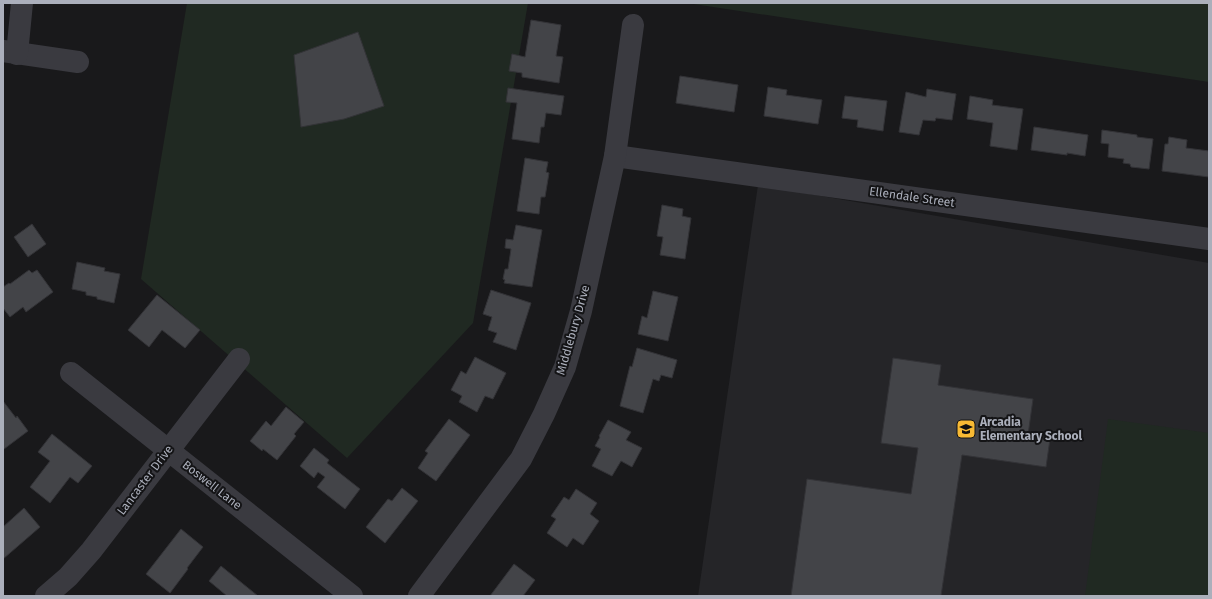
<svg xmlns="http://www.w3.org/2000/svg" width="1212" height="599" font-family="'Fira Sans',sans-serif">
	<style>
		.built { fill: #252528 }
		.green { fill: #202922 }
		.building { fill: #434448; stroke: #333337 }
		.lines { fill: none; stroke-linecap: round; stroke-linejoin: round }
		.minor { stroke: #3a3a40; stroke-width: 22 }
		.labels { text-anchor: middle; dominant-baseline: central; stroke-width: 4; stroke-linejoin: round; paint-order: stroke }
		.street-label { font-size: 12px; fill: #abafbb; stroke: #141416 }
		.poi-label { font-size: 12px; font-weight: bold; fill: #abafbb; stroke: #141416; text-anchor: start }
	</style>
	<rect width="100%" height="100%" fill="#19191b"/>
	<!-- built -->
	<path class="built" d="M758 185 1209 263V596H698Z"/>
	<!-- green -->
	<g class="green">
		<path d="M187 3H528L473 323 347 458 141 279Z"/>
		<path d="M687 3H1209V82Z"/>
		<path d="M1108 419 1209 433V596H1085Z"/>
	</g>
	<!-- building -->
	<g class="building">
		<path d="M531 20 561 25 556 56 563 57 559 83 522 77V73L509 71 512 54 525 57Z"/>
		<path d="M358 32 384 106 344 119 301 127 294 55Z"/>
		<path d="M680 76 738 85 734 112 676 103Z"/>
		<path d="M768 87 787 90 786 95 822 100 818 124 764 116Z"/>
		<path d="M508 88 564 96 561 115 546 113 544 127H541L539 143 512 139 517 103 506 102Z"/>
		<path d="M927 89 956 94 952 120 936 118 935 121 923 120 919 135 899 132 906 92 926 97Z"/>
		<path d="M845 96 887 101 883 131 857 127 858 120 842 118Z"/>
		<path d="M970 96 993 100 992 105 1023 109 1017 150 990 146 993 123 967 119Z"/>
		<path d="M1034 127 1088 135 1085 156 1067 153V155L1031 150Z"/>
		<path d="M1102 130 1137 135V137L1153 139 1149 169 1131 167 1130 164 1123 163 1124 159 1108 157 1109 144 1101 143Z"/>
		<path d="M1169 137 1187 140 1186 148 1209 151V177L1162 171 1165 144H1168Z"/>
		<path d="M525 158 548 162 546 172 549 173 545 197H541L539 214 517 211Z"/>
		<path d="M662 205 683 209 682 216 691 218 685 259 660 255 663 237 657 236Z"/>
		<path d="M32 224 46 244 28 257 14 237Z"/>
		<path d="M516 225 542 230 532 287 504 283 505 280 503 279 505 269H508L511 249 505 248 506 239 513 240Z"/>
		<path d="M77 262 105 268 104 271 120 274 114 303 97 299V297L86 295V292L72 289Z"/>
		<path d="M29 270 32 273 37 270 53 292 26 312 23 307 10 317 3 308V287L9 283 10 284Z"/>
		<path d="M491 290 531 303 516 350 493 342 497 333 488 330 492 317 483 314Z"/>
		<path d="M653 291 678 297 668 341 638 334 642 316 647 318Z"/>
		<path d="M157 295 200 330 185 348 162 330 149 347 128 330Z"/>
		<path d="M637 348 677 360 672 378 661 375 659 381 653 379 643 413 620 406 630 366 632 367Z"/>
		<path d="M475 357 506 373 493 399 485 396 477 412 459 402 462 396 451 390 461 371 466 374Z"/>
		<path d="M893 358 941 365 938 385 1033 399 1028 435 1050 439 1046 467 962 455 941 596H791L807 479 911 494 918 448 881 443Z"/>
		<path d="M3 401 16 418 17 416 28 431 4 449 3 448Z"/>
		<path d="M286 407 304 422 294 434 296 436 277 460 263 449 262 451 250 441 266 421 271 426Z"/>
		<path d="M449 419 470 435 436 481 418 468 428 453 425 451Z"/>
		<path d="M608 420 631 432 626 440 642 448 632 467 621 461 612 476 592 466 601 449 595 446 600 437 599 436Z"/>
		<path d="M52 434 92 466 78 483 70 477 50 503 30 487 50 461 38 452Z"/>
		<path d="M314 448 329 460 327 463 360 489 345 509 317 487 325 477 318 472 314 478 300 466Z"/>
		<path d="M402 488 418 501 385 543 366 527 388 499 392 501Z"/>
		<path d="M576 489 597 503 590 514 599 521 583 545 573 538 567 547 547 533 556 519 551 516 564 497 569 500Z"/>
		<path d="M24 508 40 527 3 559V527Z"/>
		<path d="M181 529 203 547 187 568 188 569 170 593 146 574Z"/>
		<path d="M514 564 535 580 523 596H490Z"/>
		<path d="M221 566 258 596H227L209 581Z"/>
	</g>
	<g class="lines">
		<!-- minor -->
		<g class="minor">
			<path d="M3 51 78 62"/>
			<path d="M17 54 22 3"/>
			<path d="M615 156 1209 239"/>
			<path d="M71 373 352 596"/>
			<path d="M46 596 68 577 91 551 239 359"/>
			<path d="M419 596 521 459 544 414 565 367 581 311 615 156 633 25"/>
		</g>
	</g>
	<!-- icons -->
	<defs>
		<g id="school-square" transform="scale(1)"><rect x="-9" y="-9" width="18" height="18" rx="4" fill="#f8ba34" stroke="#141416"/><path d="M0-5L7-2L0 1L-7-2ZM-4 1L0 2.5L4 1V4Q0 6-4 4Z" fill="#111"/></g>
	</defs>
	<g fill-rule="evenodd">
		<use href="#school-square" x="966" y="429"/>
	</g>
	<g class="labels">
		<!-- street labels -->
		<g class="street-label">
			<text transform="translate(912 197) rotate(8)">Ellendale Street</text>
			<text transform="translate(573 330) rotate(-74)">Middlebury Drive</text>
			<text transform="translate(145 480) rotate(-53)">Lancaster Drive</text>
			<text transform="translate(212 485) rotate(38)">Boswell Lane</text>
		</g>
		<!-- poi labels -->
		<g class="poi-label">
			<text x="980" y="422">Arcadia<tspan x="980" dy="14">Elementary School</tspan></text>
		</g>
	</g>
	<!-- border -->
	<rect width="1212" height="599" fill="none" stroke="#abafbb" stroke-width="8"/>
</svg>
